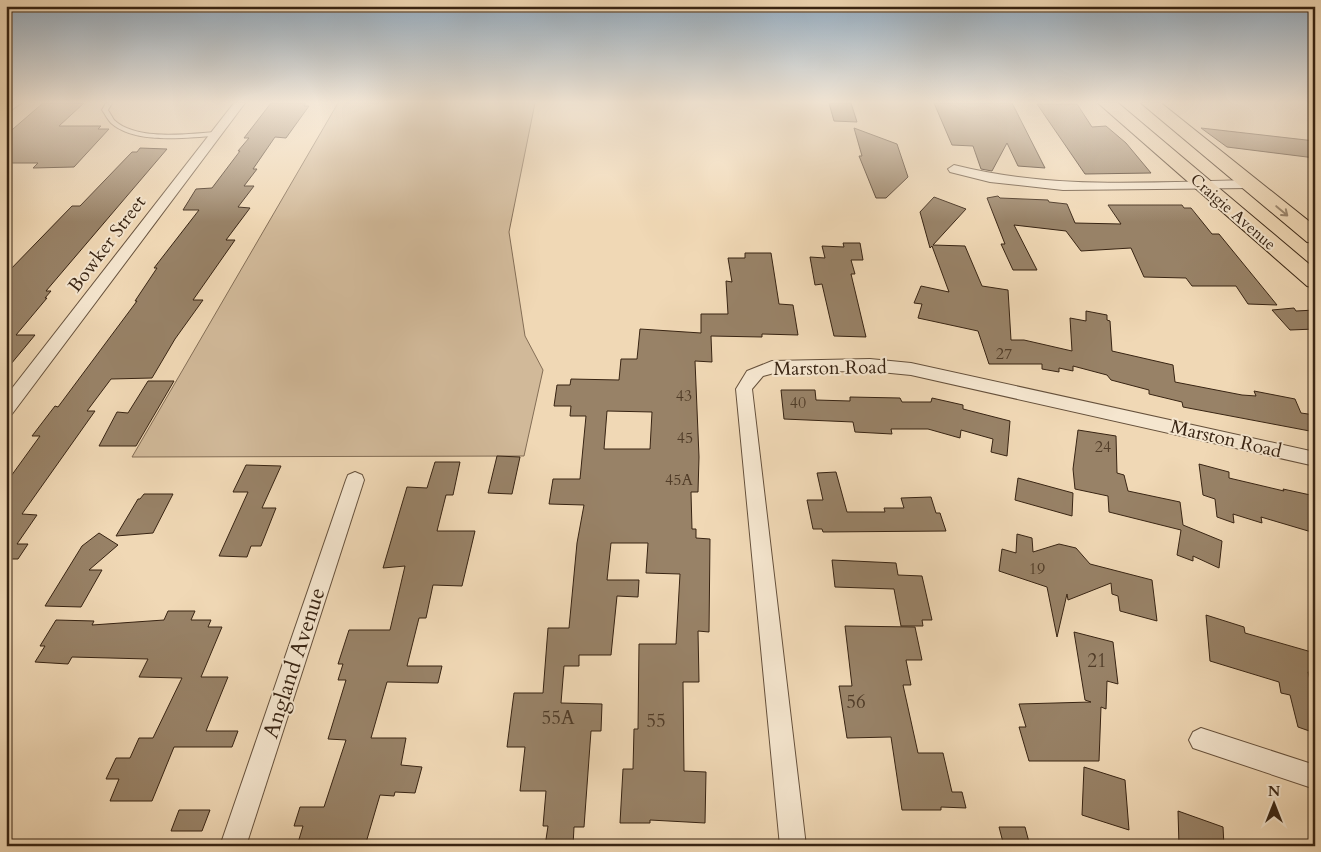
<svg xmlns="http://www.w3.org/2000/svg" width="1321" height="852" font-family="Cardo,serif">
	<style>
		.green { fill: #d1b999; stroke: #846e56 }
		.building { fill: #988267; stroke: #382413; fill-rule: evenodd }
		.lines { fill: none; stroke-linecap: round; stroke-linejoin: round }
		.lane-casing { stroke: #66513c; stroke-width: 2 }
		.street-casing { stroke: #66513c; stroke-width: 2 }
		.highway-casing { stroke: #382413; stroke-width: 2 }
		.lane { fill: #f5e6cf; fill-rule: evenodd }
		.street { fill: #f5e6cf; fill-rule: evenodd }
		.highway { fill: #f0d8b5; fill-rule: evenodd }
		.oneway { stroke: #947e64 }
		.labels { text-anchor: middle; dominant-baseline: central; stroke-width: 4; stroke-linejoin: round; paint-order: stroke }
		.far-street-label { font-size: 16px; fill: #382413; stroke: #f5e6cf }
		.number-label { font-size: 16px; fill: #503c28 }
		.street-label { font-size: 19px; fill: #382413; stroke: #f5e6cf }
		.near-number-label { font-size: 19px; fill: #503c28 }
		.near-street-label { font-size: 22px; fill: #382413; stroke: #f5e6cf }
	</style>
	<rect width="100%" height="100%" fill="#f0d8b5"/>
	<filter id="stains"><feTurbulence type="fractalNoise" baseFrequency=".004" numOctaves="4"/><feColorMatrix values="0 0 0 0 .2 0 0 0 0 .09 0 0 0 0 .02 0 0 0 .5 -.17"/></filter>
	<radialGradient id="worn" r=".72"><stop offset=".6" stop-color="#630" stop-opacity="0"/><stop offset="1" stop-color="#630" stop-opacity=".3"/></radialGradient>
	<!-- green -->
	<path class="green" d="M338 103H535L509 232 525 336 543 370 524 456 132 457Z"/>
	<!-- building -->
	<g class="building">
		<path d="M43 103H84L59 126H101L98 129H109L74 167 33 168 38 163H6V135Z"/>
		<path d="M271 103H306L304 106H309L286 138 275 137 253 169H257L244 186H254L238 207 250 208 226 240H235L193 300H203L175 339 152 378 111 379 87 411H95L22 514 37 515 17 544H28L18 559H6V483L40 436H32L55 406 58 407 137 301H135L157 268H154L199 210H183L196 189 212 188 240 151H238L249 138H244Z"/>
		<path d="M829 103H851L857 122 834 121Z"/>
		<path d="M934 103H1012L1045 168 1018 166 1007 143 992 171 981 169 973 146 952 145Z"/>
		<path d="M1037 104H1077L1092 127 1106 126 1126 143 1151 173 1085 174Z"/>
		<path d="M854 128 897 144 908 177 886 198H876L859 156H862Z"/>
		<path d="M1201 128 1315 141V158L1227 147Z"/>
		<path d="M140 148 167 149 46 291H51L45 298H47L16 335H35L6 370V274L72 206H80L132 152H137Z"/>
		<path d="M998 196 1000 198 1048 200 1049 202 1067 204 1075 223 1121 224 1108 205H1182L1184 208H1191L1212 234H1219L1277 305 1248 304 1236 286H1192L1186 278 1144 277 1131 248 1081 251 1066 231 1014 225 1037 270H1013L1001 244H1005L987 198Z"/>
		<path d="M934 197 966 209 933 245 965 246 982 286 1008 290 1011 340H1024L1072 351 1070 318 1086 321V311L1107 315V320L1110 321 1112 351 1173 365 1175 382 1242 395 1256 396 1254 391 1295 399 1301 413 1315 415V432L1183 407 1182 402 1149 394V390L1111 380 1107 375 1073 366V371L1059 368V372L1042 369V364H989L978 331 918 318 922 304 914 303 921 286 949 292 932 246 930 248 920 212Z"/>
		<path d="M843 243H860L863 260H851L855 274H851L866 337 834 336 822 284 815 285 810 257 825 258 822 246 844 247Z"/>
		<path d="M745 253H771L779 304 793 305 798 335 762 334V337L711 336 712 362 695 361 699 457 698 492H691L692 529H696V538L710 539 709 632 698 631 699 682H683L684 771 706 772 705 823 650 820V823H620L623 769H633L634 729H638L639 644H676L680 574 646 573 648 543H611L607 580H639L638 597 617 596 611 655H579V666H564L561 703 602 704 601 731H591L584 827H574L573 846H545L548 826H543L546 791H520L525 747H507L514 693H543L548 628H569L577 543 584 505 549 504 553 479H580L586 416H570L571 406H554L557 385H570L571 379 619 380 621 359H637L640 329 701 333V314H728L726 281 732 282 728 258H745ZM607 411 652 412 650 449H604Z"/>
		<path d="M1294 308 1296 311 1315 310V329L1290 330 1272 310Z"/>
		<path d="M148 381H174L136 446H99L117 412 128 413Z"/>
		<path d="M781 390H815L816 400 850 401V397L900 398 902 402H931L932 398 963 405V409L1010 421 1007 456 991 452 993 439 961 430 960 438 928 429H891L892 434 855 432 853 422 784 419Z"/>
		<path d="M1078 430 1116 436 1117 473 1124 475 1128 491 1180 502 1183 525 1222 541 1219 568 1193 556V561L1177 555 1181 530 1109 512 1108 496 1075 489 1073 469Z"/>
		<path d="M497 456 520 457 512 494 488 493Z"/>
		<path d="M435 462H460L453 495H446L437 531H475L462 586 433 585 426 618H419L407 666H442L438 683 387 682 371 738H406L401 765 422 767 415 793 395 792 394 796 380 795 365 846H297L303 826H294L300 807H324L346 740 328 739 346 680H338L343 664H338L349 630H390L405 566 383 568 407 487 427 488Z"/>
		<path d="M1199 464 1229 472V478L1284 491 1283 489 1315 496V533L1261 517 1262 523 1233 514 1234 523 1217 517 1215 499 1203 495Z"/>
		<path d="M246 465 281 466 262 508H276L261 546H251L247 557 219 556 248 492H233Z"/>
		<path d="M836 472 847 512H885L884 508H904L901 498 931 497 936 513H940L946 531 823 532 822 529H813L807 500H823L817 473Z"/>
		<path d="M1018 478 1073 493 1072 516 1015 500Z"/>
		<path d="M144 494H173L153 533 116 536 138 499H140Z"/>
		<path d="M99 533 118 545 89 570H102L81 607 45 606 82 546Z"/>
		<path d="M1017 534 1032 538 1033 552 1059 544 1076 548 1090 564 1152 580 1157 621 1120 611 1118 596 1112 594 1111 583 1068 600 1067 594 1057 637 1047 587 999 571 1002 549 1016 553Z"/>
		<path d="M832 560 896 563 898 575 922 576 932 620H922L923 626H901L894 589 835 587Z"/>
		<path d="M168 611H195L191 620H211L208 627H222L201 677H228L206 731H238L232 747H174L152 801H110L119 779H106L116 758H130L139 738H153L182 678 139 677 148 659 72 657 68 664 35 662 45 646H40L56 620 94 621 92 625 164 620Z"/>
		<path d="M1206 615 1244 627 1245 633 1315 653V674L1308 672 1315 700V733L1298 727 1290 695 1281 693 1279 682 1210 661Z"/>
		<path d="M845 626 915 627 922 660H906L911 685H903L918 753H943L952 792H962L966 808 941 807V810H902L891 737 847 738 839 686H852Z"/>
		<path d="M1074 632 1113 642 1118 684 1107 681 1106 709 1101 707 1099 761H1029L1019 727H1026L1019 704 1091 702 1085 700Z"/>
		<path d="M1084 767 1125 780 1129 830 1082 815Z"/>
		<path d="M179 810H210L202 831H171Z"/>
		<path d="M1178 811 1223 827 1224 846H1179Z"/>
		<path d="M999 827H1025L1030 846H1004Z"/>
	</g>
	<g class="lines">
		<!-- lane casing -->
		<g class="lane-casing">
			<path id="lane" d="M106 103H112L108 110C110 113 112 117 114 120 136 141 188 134 216 132L219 134 216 136C186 137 136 145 111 123 108 120 105 114 102 110Z"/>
		</g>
		<!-- street casing -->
		<g class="street-casing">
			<g id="street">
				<path d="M9 103H21L6 114V105Z"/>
				<path d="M234 103H245L12 414 6 415V396Z"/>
				<path d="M954 165C1053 190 1149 182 1250 180L1256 184 1250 188 1063 190 990 182 950 172 948 169Z"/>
				<path d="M870 359 911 363 1315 452V466L911 375 870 371 778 372 763 376 752 389 806 846H780L736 389 747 371 772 361Z"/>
				<path d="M355 472 362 475 364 480 246 846H220L346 480 348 475Z"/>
				<path d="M1201 728 1315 765V789L1193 748 1189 740 1193 732Z"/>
			</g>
		</g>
		<!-- highway casing -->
		<g class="highway-casing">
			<g id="highway">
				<path d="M1098 103H1118L1315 269V288L1307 286Z"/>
				<path d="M1141 103H1161L1315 226V243L1307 242Z"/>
			</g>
		</g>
		<!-- lane -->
		<use href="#lane" class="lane"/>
		<!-- street -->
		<use href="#street" class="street"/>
		<!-- highway -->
		<use href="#highway" class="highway"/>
	</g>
	<!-- one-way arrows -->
	<defs><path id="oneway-shaft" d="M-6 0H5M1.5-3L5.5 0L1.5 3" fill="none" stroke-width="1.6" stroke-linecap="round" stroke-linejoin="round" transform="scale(1.25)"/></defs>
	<use class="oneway" href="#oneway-shaft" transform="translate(1282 211) rotate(40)"/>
	<!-- sky -->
	<linearGradient id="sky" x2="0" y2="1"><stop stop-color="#92aabe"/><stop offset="0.46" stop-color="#f8edde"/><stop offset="1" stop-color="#f8edde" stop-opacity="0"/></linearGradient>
	<rect width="1321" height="222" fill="url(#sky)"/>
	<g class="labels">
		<!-- far-street labels -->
		<g class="far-street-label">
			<text transform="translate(1233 212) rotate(41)">Craigie Avenue</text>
		</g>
		<!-- number labels -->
		<g class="number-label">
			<text x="1004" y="354">27</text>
			<text x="684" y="396">43</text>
			<text x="798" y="403">40</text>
			<text x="685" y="438">45</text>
			<text x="1103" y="447">24</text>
			<text x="679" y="480">45A</text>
			<text x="1037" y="569">19</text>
		</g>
		<!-- street labels -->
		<g class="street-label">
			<text transform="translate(107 244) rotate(-53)">Bowker Street</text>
			<text transform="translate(830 368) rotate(-1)">Marston Road</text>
			<text transform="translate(1226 439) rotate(13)">Marston Road</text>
		</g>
		<!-- near-number labels -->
		<g class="near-number-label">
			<text x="1097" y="661">21</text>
			<text x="856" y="702">56</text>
			<text x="558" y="718">55A</text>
			<text x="656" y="721">55</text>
		</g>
		<!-- near-street labels -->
		<g class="near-street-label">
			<text transform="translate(294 663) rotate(-72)">Angland Avenue</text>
		</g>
	</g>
	<!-- margin -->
	<rect width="1321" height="852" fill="none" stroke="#f0d8b5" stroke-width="25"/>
	<rect x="8" y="8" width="1306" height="837" fill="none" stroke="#382413" stroke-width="2.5"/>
	<rect x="12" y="12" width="1296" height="827" fill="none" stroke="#382413"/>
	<!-- north arrow -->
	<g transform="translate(1274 804)" stroke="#f5e6cf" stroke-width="4" paint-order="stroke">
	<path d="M0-4L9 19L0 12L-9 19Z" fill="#382413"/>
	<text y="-8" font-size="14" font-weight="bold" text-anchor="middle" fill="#382413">N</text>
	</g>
	<rect width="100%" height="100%" filter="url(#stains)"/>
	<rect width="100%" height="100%" fill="url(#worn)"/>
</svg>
